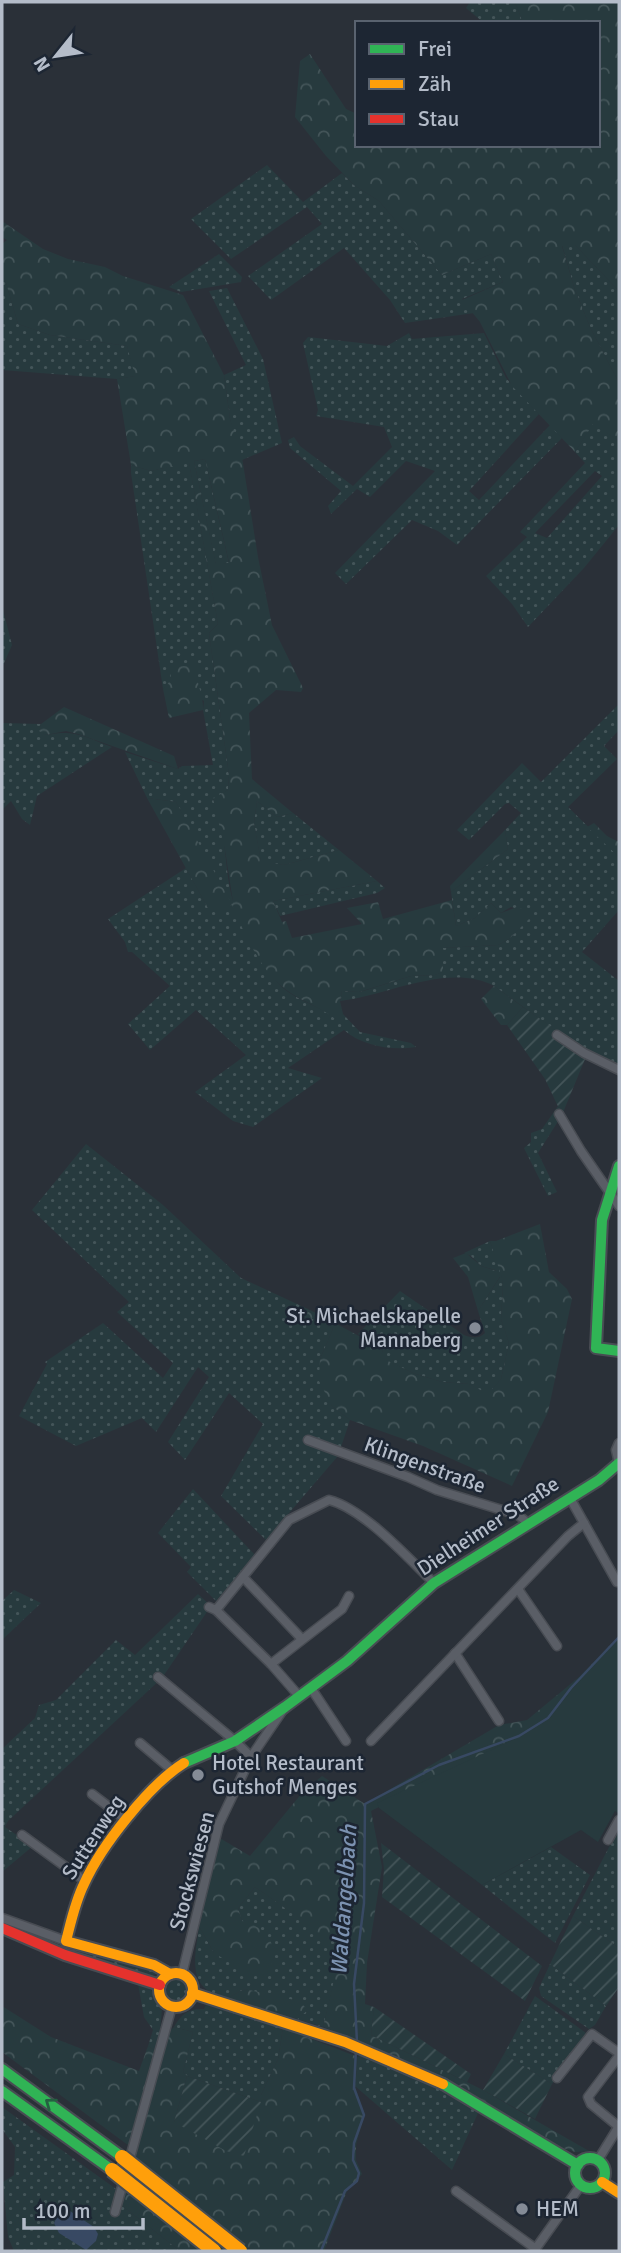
<svg xmlns="http://www.w3.org/2000/svg" width="621" height="2253" font-family="Signika,sans-serif">
	<style>
		.grass { fill: url(#grass-dots); fill-rule: evenodd }
		.forest { fill: url(#forest-crowns); fill-rule: evenodd }
		.garden { fill: url(#garden-furrows) }
		.pitch { fill: #273a3e }
		.water { fill: #384963 }
		.lines { fill: none; stroke-linecap: round; stroke-linejoin: round }
		.stream { stroke: #384963; stroke-width: 2.5 }
		.street-casing { stroke: #484c53; stroke-width: 11 }
		.fast-casing { stroke: #484c53; stroke-width: 14 }
		.slow-casing { stroke: #484c53; stroke-width: 14 }
		.jam-casing { stroke: #484c53; stroke-width: 14 }
		.street { stroke: #5a5e66; stroke-width: 8 }
		.fast { stroke: #30b455; stroke-width: 10 }
		.slow { stroke: #ff9f0a; stroke-width: 10 }
		.jam { stroke: #e5322d; stroke-width: 10 }
		.slow-bridge-casing { stroke: #474c53; stroke-width: 18; stroke-linecap: butt }
		.slow-bridge { stroke: #ff9f0a; stroke-width: 14 }
		.oneway { stroke: #255f41 }
		.poi-dot { fill: #848b96; stroke: #1d2633; stroke-width: 2.5 }
		.labels { text-anchor: middle; dominant-baseline: central; stroke-width: 5; stroke-linejoin: round; paint-order: stroke }
		.poi-label { font-size: 21px; fill: #b4bcc9; stroke: #1d2633; text-anchor: start }
		.street-label { font-size: 21px; fill: #b4bcc9; stroke: #1d2633 }
		.water-label { font-size: 23px; font-style: italic; fill: #7c92b1; stroke: #1d2633 }
	</style>
	<defs>
		<pattern id="grass-dots" width="8" height="8" patternUnits="userSpaceOnUse" patternTransform="scale(1.75)"><rect width="8" height="8" fill="#273a3e"/><path d="M2 2h.1M6 6h.1" fill="none" stroke="#445559" stroke-width="1.8" stroke-linecap="round"/></pattern>
		<pattern id="forest-crowns" width="20" height="18" patternUnits="userSpaceOnUse" patternTransform="scale(1.75)"><rect width="20" height="18" fill="#273a3e"/><path d="M2 6a3 3 0 1 1 6 0M12 15a3 3 0 1 1 6 0" fill="none" stroke="#445559"/></pattern>
		<pattern id="garden-furrows" width="10" height="10" patternUnits="userSpaceOnUse" patternTransform="scale(1.75)"><rect width="10" height="10" fill="#273a3e"/><path d="M-1 1l2-2M0 10L10 0M9 11l2-2" fill="none" stroke="#445559"/></pattern>
	</defs>
	<rect width="100%" height="100%" fill="#2a3038"/>
	<!-- grass -->
	<g class="grass">
		<path d="M470 2H515L523 23H484L466 8Z"/>
		<path d="M267 165 303 202 342 173 354 185 379 201 442 275 491 254 503 282 462 299 474 313 405 323 390 300 344 248 271 300 248 276 322 224 307 207 231 259 191 219Z"/>
		<path d="M562 245H575L619 291V383L590 327 574 287Z"/>
		<path d="M219 254 242 277 241 282 181 292 169 287Z"/>
		<path d="M2 269 18 324 50 335 127 346 136 376 117 379 2 370Z"/>
		<path d="M227 288 263 359 282 443 242 460 230 419 224 375 246 365 209 291Z"/>
		<path d="M409 333 412 339 484 333 506 378 539 414 469 491 479 500 550 425 562 438 457 545 438 531 412 520 346 584 335 573 435 471 406 461 370 497 357 489 331 514 328 506 341 491 290 448 288 440 294 437 300 446 353 486 392 447 384 427 316 416 318 410 303 343 308 337 387 346Z"/>
		<path d="M593 423 619 441V525L584 568 528 627 512 604 486 576 527 537 520 532 585 463 575 452ZM595 471 602 476 547 538 535 533Z"/>
		<path d="M205 459 229 563 216 565 194 461Z"/>
		<path d="M189 462 218 624 209 633 229 775 228 790 213 799C228 831 223 870 234 904 243 931 258 961 278 983 293 1000 319 1005 336 1019L343 1014 360 1032 411 1043 416 1047C392 1051 362 1046 344 1030L288 1068 322 1078 253 1127 233 1121 195 1092 246 1055 196 1010 150 1050 128 1024 170 986 132 952H128L125 942 108 919 186 868 208 908 209 865 176 802 147 798 125 752 178 769 182 766 213 765 203 710 204 701 172 681 163 689 131 473V465L151 471Z"/>
		<path d="M2 606 12 645 2 668Z"/>
		<path d="M619 704V730L604 746 617 759 568 807 619 857V910L582 952 619 981V1067L572 1042 494 986C449 962 386 996 340 1001L342 991 360 992 411 976 435 975 442 972 443 948 498 945 509 939 533 914 511 907 501 913 491 903 475 918 456 926 451 892 508 849 505 830 521 813 509 803 505 804 469 840 457 830 522 763 541 782Z"/>
		<path d="M2 723 41 724 40 731 46 735C76 729 85 737 112 747L37 796 30 825 22 819 11 801 2 810Z"/>
		<path d="M257 801 277 817 293 813 339 850 284 865 261 862 254 823Z"/>
		<path d="M377 881 385 888 377 893 280 916 273 901Z"/>
		<path d="M558 1106 562 1115 538 1153 557 1192 548 1196 524 1148 531 1142V1133L542 1129Z"/>
		<path d="M86 1144 163 1205 241 1278 310 1310 306 1315 333 1329 320 1359 332 1406 350 1420 338 1456 266 1540 221 1496 263 1424 229 1393 185 1460 168 1442 209 1377 198 1367 156 1432 142 1418 76 1446 19 1416 47 1364 45 1362 103 1323 163 1378 173 1363 117 1312 129 1302 32 1210Z"/>
		<path d="M490 1241 501 1272 503 1285 501 1319 509 1343 501 1379 488 1395 469 1384 442 1382 413 1373 379 1357 383 1351 358 1334 400 1291 464 1335C471 1338 479 1339 485 1333L478 1311 500 1277 495 1270 481 1266 471 1256 464 1253Z"/>
		<path d="M193 1489 255 1555 216 1601 187 1572 191 1567 158 1533Z"/>
		<path d="M14 1590 41 1603 2 1640V1601Z"/>
		<path d="M198 1594 211 1606 162 1678 8 1821 5 1827 33 1846 2 1872V1749L35 1718 39 1705 56 1700 116 1640 135 1655Z"/>
		<path d="M619 1828V1948L573 1916Z"/>
		<path d="M551 1847 590 1875 555 1943 482 1885Z"/>
		<path d="M255 1887 316 1929 345 1937 323 2027 297 2019 307 2010 245 1989 227 1998C221 1996 212 1994 207 1990 188 1976 197 1946 199 1926L214 1953 242 1921 238 1908Z"/>
		<path d="M2 1919 52 1943 69 1945 163 1972 153 1975 146 1974 54 1947 2 1924Z"/>
		<path d="M550 1964 606 2006 595 2025 589 2029 541 1996 539 1988Z"/>
		<circle cx="176" cy="1990" r="11"/>
		<path d="M138 1984 149 1987 162 2008 160 2032 168 2033 161 2054 148 2046 153 2030 144 2017Z"/>
		<path d="M535 1996 586 2033 552 2084 504 2054Z"/>
		<path d="M206 2005 283 2028 278 2059 261 2095V2102L187 2076 183 2072 193 2032 174 2027C181 2014 189 2008 204 2009Z"/>
		<path d="M361 2055 429 2084 479 2111 452 2170 355 2086 358 2057Z"/>
		<path d="M2 2107 123 2194 120 2204 180 2251H14L8 2237 3 2182 14 2175 15 2147 2 2129Z"/>
	</g>
	<!-- forest -->
	<g class="forest">
		<path d="M515 2H619V291L575 245 562 246 574 287 590 327 619 383V441L593 424 575 452 512 386 480 322 462 300 503 282 491 254 442 275 379 201 354 185 326 156 295 117 300 61 310 54 346 109 357 114V145H598V23H523Z"/>
		<path d="M2 221 43 249 68 259 105 267 123 276 183 295 224 375 230 419 241 451 258 557 272 625 303 688 301 692 276 690 249 713 252 779 293 813 277 817 257 801 254 823 261 861 284 865 339 850 377 881 273 901 282 922 286 921 292 938 362 924 347 908 378 902 383 919 452 900 456 926 475 918 491 903 501 913 517 907 534 914 509 939 498 945 443 948V972L435 975 411 976 359 992 342 991 340 1001 343 1014 337 1020C319 1006 297 1000 280 985 259 966 243 931 232 905L216 912 208 908 147 798 176 802 232 904 233 902 225 850 213 798 228 790 229 775 209 633 218 624 189 463 151 471 131 465 117 379 135 376 127 346 50 335 18 324 2 269V244L7 240 2 237ZM205 459 229 562 228 563 216 564 194 461Z"/>
		<path d="M197 665C194 681 204 693 203 710L169 718 163 689 171 680 170 667Z"/>
		<path d="M64 707 174 756 178 769 78 734 66 731 46 735 39 731 41 724Z"/>
		<path d="M594 823 607 836 619 842V857L587 827Z"/>
		<path d="M505 830 508 849 451 892 450 886Z"/>
		<path d="M494 986 523 1007 507 1025H501L481 999Z"/>
		<path d="M540 1224 549 1272 567 1289 572 1299 548 1412 512 1486 423 1446 350 1420 332 1406 319 1381 320 1359 333 1329 305 1315 310 1310 378 1346 383 1351 380 1357 413 1373 442 1382 469 1384 488 1394 501 1379 509 1343 501 1319 503 1285 501 1275 478 1311 468 1277 453 1258 466 1253 481 1266 500 1272 490 1241H496Z"/>
		<path d="M619 1636V1651L548 1739 432 1780 371 1811 382 1867 367 1963 365 2004 374 2007 371 2035 483 2090 589 2151 575 2152 563 2148C483 2103 410 2058 323 2027L344 1937 320 1941 315 1929 255 1887 238 1908 242 1921C269 1927 282 1949 267 1974H249L214 1953 199 1926 218 1837 250 1856 302 1793 322 1776 365 1804 499 1725 527 1720 579 1677Z"/>
		<path d="M245 1989 299 2001 308 2010 297 2019 227 1998Z"/>
		<path d="M2 2006 51 2037 139 2071 148 2046 161 2054 168 2033 174 2027 193 2032 183 2072 187 2076 174 2122 261 2102V2095L278 2059 283 2028 358 2057 355 2086 364 2115 356 2145V2160L362 2174 347 2191 324 2251H180L120 2204 136 2151 2 2052Z"/>
	</g>
	<!-- garden -->
	<g class="garden">
		<path d="M523 1007 588 1052 562 1115 545 1079 507 1025Z"/>
		<path d="M381 1843 542 1966 525 2001 382 1897 384 1869Z"/>
		<path d="M573 1916 619 1948V1987L606 2006 550 1964Z"/>
		<path d="M374 2007 471 2074 467 2082 371 2035Z"/>
		<path d="M504 2054 552 2084 535 2119 483 2090Z"/>
		<path d="M187 2076 261 2102 244 2156 226 2151 174 2122Z"/>
	</g>
	<!-- pitch -->
	<path class="pitch" d="M619 1638V1814L615 1811 598 1842 581 1830 482 1885 379 1808 377 1803 519 1737 549 1719 572 1689Z"/>
	<!-- water -->
	<path class="water" d="M70 2211 94 2227 98 2234 96 2241 86 2250 59 2233 54 2223 58 2215Z"/>
	<g class="lines">
		<!-- stream -->
		<g class="stream">
			<path d="M357 2042 354 1984 364 1903 365 1804 439 1765 519 1736 548 1718 571 1688 619 1637"/>
			<path d="M321 2251 345 2191 357 2181 359 2173 353 2160 354 2143 364 2115 354 2088 356 2049"/>
		</g>
		<!-- street casing -->
		<g class="street-casing">
			<g id="street">
				<path d="M557 1035 584 1053 619 1070"/>
				<path d="M559 1114 581 1151 619 1206"/>
				<path d="M308 1440 408 1477 437 1490 518 1515 528 1523"/>
				<path d="M619 1463 616 1450 619 1443"/>
				<path d="M570 1498 617 1582"/>
				<path d="M243 1577 301 1638"/>
				<path d="M518 1589 557 1646"/>
				<path d="M209 1607 216 1610 271 1664 299 1696"/>
				<path d="M216 1610 289 1520 329 1500C364 1509 407 1557 434 1583"/>
				<path d="M455 1653 499 1721"/>
				<path d="M271 1664 342 1609 349 1596"/>
				<path d="M158 1677 235 1741 251 1757"/>
				<path d="M311 1688 346 1741"/>
				<path d="M371 1741 568 1536 584 1523"/>
				<path d="M140 1743 172 1770"/>
				<path d="M92 1794 125 1819"/>
				<path d="M22 1835 85 1881"/>
				<path d="M608 1840 619 1820"/>
				<path d="M2 1918 66 1941"/>
				<path d="M182 1974 219 1824 251 1757 283 1710"/>
				<path d="M619 2056 588 2097 591 2104 619 2127"/>
				<path d="M557 2078 592 2034 619 2053"/>
				<path d="M598 2160 619 2126"/>
				<path d="M456 2191 536 2249"/>
				<path d="M115 2212 172 2006"/>
				<path d="M534 2251 581 2185"/>
			</g>
		</g>
		<!-- fast casing -->
		<g class="fast-casing">
			<g id="fast">
				<path d="M619 1166 602 1220 596 1348 619 1351"/>
				<path d="M184 1763 235 1741 285 1707 347 1661 434 1583 599 1480 619 1463"/>
				<path d="M2 2069 122 2157"/>
				<path d="M443 2084 578 2165"/>
				<path d="M2 2091 112 2170"/>
				<circle cx="590" cy="2173" r="15"/>
			</g>
		</g>
		<!-- slow casing -->
		<g class="slow-casing">
			<g id="slow">
				<circle cx="176" cy="1990" r="17"/>
				<path d="M170 1974 154 1965 66 1941C71 1922 75 1902 84 1884 101 1846 149 1785 184 1763"/>
				<path d="M192 1993 345 2042 443 2084"/>
				<path d="M602 2182 619 2193"/>
			</g>
		</g>
		<!-- jam casing -->
		<g class="jam-casing">
			<path id="jam" d="M2 1928 65 1955 160 1985"/>
		</g>
		<!-- street -->
		<use href="#street" class="street"/>
		<!-- fast -->
		<use href="#fast" class="fast"/>
		<!-- slow -->
		<use href="#slow" class="slow"/>
		<!-- jam -->
		<use href="#jam" class="jam"/>
		<!-- slow-bridge casing -->
		<g class="slow-bridge-casing">
			<g id="slow-bridge">
				<path d="M122 2157 240 2251"/>
				<path d="M112 2170 214 2251"/>
			</g>
		</g>
		<!-- slow-bridge -->
		<use href="#slow-bridge" class="slow-bridge"/>
	</g>
	<!-- one-way arrows -->
	<defs><path id="oneway-chevron" d="M-2-3.5L2.5 0L-2 3.5" fill="none" stroke-width="1.6" stroke-linecap="round" stroke-linejoin="round" transform="scale(1.75)"/></defs>
	<use class="oneway" href="#oneway-chevron" transform="translate(50 2103) rotate(-144)"/>
	<!-- markers -->
	<g class="poi-dot">
		<circle cx="475" cy="1328" r="7"/>
		<circle cx="198" cy="1775" r="7"/>
		<circle cx="522" cy="2209" r="7"/>
	</g>
	<g class="labels">
		<!-- poi labels -->
		<g class="poi-label">
			<text x="461" y="1316" text-anchor="end">St. Michaelskapelle<tspan x="461" dy="24">Mannaberg</tspan></text>
			<text x="212" y="1763">Hotel Restaurant<tspan x="212" dy="24">Gutshof Menges</tspan></text>
			<text x="536" y="2209">HEM</text>
		</g>
		<!-- street labels -->
		<g class="street-label">
			<text transform="translate(425 1465) rotate(20)">Klingenstraße</text>
			<text transform="translate(488 1526) rotate(-33)">Dielheimer Straße</text>
			<text transform="translate(93 1837) rotate(-57)">Suttenweg</text>
			<text transform="translate(192 1871) rotate(-75)">Stockswiesen</text>
		</g>
		<!-- water labels -->
		<g class="water-label">
			<text transform="translate(344 1900) rotate(-86)">Waldangelbach</text>
		</g>
	</g>
	<!-- border -->
	<rect width="621" height="2253" fill="none" stroke="#b4bcc9" stroke-width="7"/>
	<!-- legend -->
	<rect x="355" y="21" width="245" height="126" fill="#1d2633" stroke="#59626f" stroke-width="2"/>
	<rect x="369" y="44" width="35" height="10" fill="#30b455" stroke="#59626f" stroke-width="2"/>
	<text x="418" y="56" font-size="21" fill="#b4bcc9">Frei</text>
	<rect x="369" y="79" width="35" height="10" fill="#ff9f0a" stroke="#59626f" stroke-width="2"/>
	<text x="418" y="91" font-size="21" fill="#b4bcc9">Zäh</text>
	<rect x="369" y="114" width="35" height="10" fill="#e5322d" stroke="#59626f" stroke-width="2"/>
	<text x="418" y="126" font-size="21" fill="#b4bcc9">Stau</text>
	<!-- north arrow -->
	<g transform="translate(56 56) rotate(240)" stroke="#1d2633" stroke-width="5" paint-order="stroke">
	<path d="M0-5L12 26L0 18L-12 26Z" fill="#b4bcc9"/>
	<text y="-10" font-size="19" font-weight="bold" text-anchor="middle" fill="#b4bcc9">N</text>
	</g>
	<!-- scale -->
	<path d="M24 2218v10h119v-10" fill="none" stroke="#b4bcc9" stroke-width="3.5"/>
	<text x="35" y="2218" font-size="21" fill="#b4bcc9" stroke="#1d2633" stroke-width="5" paint-order="stroke">100 m</text>
</svg>
